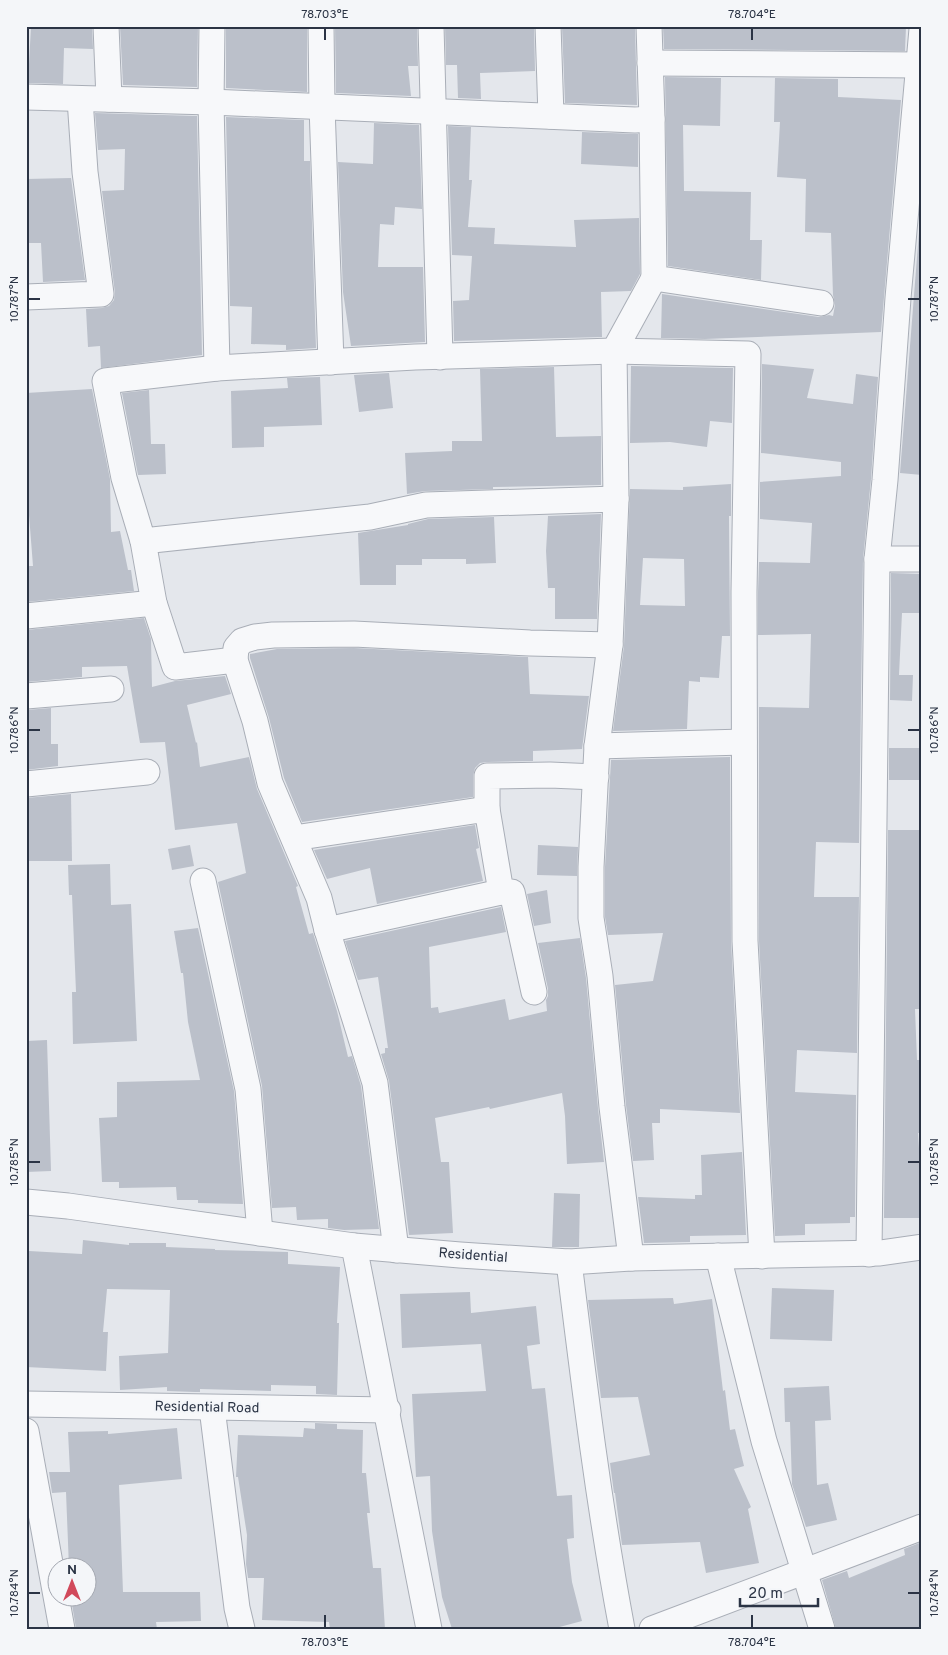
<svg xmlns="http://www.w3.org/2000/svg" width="948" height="1655" font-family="Overpass,sans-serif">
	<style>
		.building { fill: #bbc0ca; fill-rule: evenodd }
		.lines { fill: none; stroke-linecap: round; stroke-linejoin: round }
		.minor-casing { stroke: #a9aeb7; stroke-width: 27 }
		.minor { stroke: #f7f8fa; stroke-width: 25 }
		.ticks { fill: none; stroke: #2b3445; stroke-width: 2 }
		.labels { text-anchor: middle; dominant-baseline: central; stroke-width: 4.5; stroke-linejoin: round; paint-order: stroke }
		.street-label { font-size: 14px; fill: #2b3445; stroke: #f4f6f9 }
		.neatline { fill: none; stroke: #2b3445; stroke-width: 2 }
		.ticks-label { font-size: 12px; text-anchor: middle; fill: #2b3445 }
	</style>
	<rect width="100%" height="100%" fill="#e4e7ec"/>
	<!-- building -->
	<g class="building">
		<path d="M31 26H92L93 49 64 48 63 84 28 83Z"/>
		<path d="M120 26H198L197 87 123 85Z"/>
		<path d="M226 26H307V92L226 88Z"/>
		<path d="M335 26H417L418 66H408L411 96 336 93Z"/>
		<path d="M445 26H534L535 71 480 73 481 99 458 98 457 65H446Z"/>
		<path d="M562 26H635L637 105 565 103Z"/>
		<path d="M663 26H906L905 51 664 49Z"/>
		<path d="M665 77 721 78 720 126 683 125 684 191 751 192 750 240H762L761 280 668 266Z"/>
		<path d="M775 78 838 79V97L901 100 881 332 705 339 661 338 662 294 819 317 829 315 833 316 835 305 833 295 831 233 805 232 806 179 777 177 780 122H774Z"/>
		<path d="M95 113 197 116 202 355 101 368 100 346 88 347 86 309 102 308 109 306 114 300 115 293 102 191 124 190 125 149 98 150Z"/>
		<path d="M226 117 304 120V161H310L316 348 286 350V345L251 344 252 307 230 306Z"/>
		<path d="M374 123 419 125 422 209 395 207 394 225 380 224 378 267H423L425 342 351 346 343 292 338 162 373 164Z"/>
		<path d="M448 126 471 127 469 180H472L468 227 495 228 494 244 576 247 574 220 639 218 640 274 631 291 601 292 602 337 454 341 453 301 469 300 472 256 452 255Z"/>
		<path d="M582 132 638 134V167L581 164Z"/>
		<path d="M71 178 85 280 43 282 41 243H26V179Z"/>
		<path d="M922 194V475L900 473Z"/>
		<path d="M762 364 814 369 807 398 853 404 856 374 878 377 871 479 863 559 859 843 816 842 814 897H859L857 1053 797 1050 795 1092 856 1095 855 1217H850V1223L805 1224V1235L775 1236 759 941V707L809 708 811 634 758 635V592L759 562 810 563 812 523 760 519V482L841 476V462L761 453Z"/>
		<path d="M631 366 733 368 732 423 710 421 707 447 670 442 630 443Z"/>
		<path d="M554 367 556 437 601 436V485L493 487V489L425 491 407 494 405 453 452 451V441H482L480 369Z"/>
		<path d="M389 373 393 408 359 412 354 375Z"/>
		<path d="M320 377 322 425 264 427V447L232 448 231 391 288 388 287 378Z"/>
		<path d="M92 389 110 479 111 532 120 531 128 570H131L134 591 26 602V566H33L29 515H26V393Z"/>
		<path d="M149 390 151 444H165L166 474 138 475 122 393Z"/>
		<path d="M731 484V516H729L730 636H722L719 678 700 677V682L689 681 687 729 613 731 624 646 630 489 683 490V487ZM643 558 684 559 685 606 640 605Z"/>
		<path d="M601 514 597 619H555V588H548L546 551 548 516Z"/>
		<path d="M494 517 496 563 466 564V559H422V565H396V585H360L358 533 408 525V524L428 519Z"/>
		<path d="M891 573 922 574V613H902L899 675H913L912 701 890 700Z"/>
		<path d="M144 618 151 639 152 687 175 681 225 676 231 694 187 705 196 743 197 742 200 767 249 757 257 789 298 886 296 887 309 934 313 933 337 1011 348 1057 352 1056 361 1086 379 1229 344 1230 328 1228V1219L297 1220 296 1207 272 1208 262 1086 218 882 246 873 237 823 175 830 165 742 140 743 127 666 82 667V677L26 682V630Z"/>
		<path d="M354 648 528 657 530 694 589 696 582 749 533 751V761L487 762 480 763 475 768 473 776V797L302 822 284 778 269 718 250 658V654L277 649Z"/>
		<path d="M51 708V744H58V766L26 770V710Z"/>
		<rect x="889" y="748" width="32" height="32"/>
		<path d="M730 757 731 941 740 1113 660 1109V1123H652L654 1160 633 1161 626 1105 615 985 653 981 663 933 608 935 605 917V867L611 760Z"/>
		<path d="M71 794 72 861H26V798Z"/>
		<path d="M475 825 479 848 476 849 483 881 377 904 370 868 327 879 314 850Z"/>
		<path d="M888 830H922V1009H915L917 1060H922V1133H918L920 1163 919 1218H884Z"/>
		<path d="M190 845 194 866 172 870 168 849Z"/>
		<path d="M538 845 578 847 577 876 537 875Z"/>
		<path d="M110 864 111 905 131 904 137 1041 73 1044 72 992H76L72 895H69L68 865Z"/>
		<path d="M547 890 551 923 534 926 527 894Z"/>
		<path d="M501 907 506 932 429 947 431 1008 438 1007 439 1013 505 999 509 1020 547 1011 546 1000 548 996V989L538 943 580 938 586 978 598 1108 604 1162 567 1164 565 1116 562 1093 490 1109 489 1107 435 1118 441 1162H449L453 1233 409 1235 389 1081 381 1054 385 1053V1048H388L378 977 358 980 345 941Z"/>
		<path d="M198 928 234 1091 243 1204 198 1203V1200H177L176 1187 119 1188V1182H102L99 1118 117 1117V1082L200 1080 188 1022 183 973H181L174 931Z"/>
		<path d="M47 1040 51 1171 26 1172V1041Z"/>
		<path d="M742 1152 746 1235 690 1236V1242L644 1243 638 1197 695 1199V1195H702L701 1155Z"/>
		<path d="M554 1193 580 1194 579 1247H552Z"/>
		<path d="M83 1240 129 1245V1243H166V1247L215 1249V1250L288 1252V1264L340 1267 337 1323H339L337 1395 316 1394V1386L271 1385V1391L200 1389V1392H195L167 1391V1387L120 1390 119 1356 168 1353 170 1290 107 1289 103 1332H108L106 1371 26 1367 28 1303H27L29 1251 82 1254Z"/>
		<path d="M772 1288 834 1290 832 1341 770 1339Z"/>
		<path d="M470 1292 471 1313 536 1306 540 1344 527 1346 532 1389 545 1388 557 1496 572 1495 574 1538 567 1539 572 1582 582 1621 552 1629H452L442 1597 432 1531 430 1476 416 1477 412 1394 486 1391 481 1344 402 1348 400 1294Z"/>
		<path d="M673 1298 674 1304 712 1299 723 1391 725 1390 730 1430 735 1429 744 1466 734 1469 751 1507 748 1509 759 1563 706 1573 700 1542 622 1545 615 1493H614L610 1463 650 1455 638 1397 601 1398 588 1300Z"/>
		<path d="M829 1386 831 1420 815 1421 817 1485 828 1483 837 1520 806 1527 792 1484 790 1422H785L784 1388Z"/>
		<path d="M315 1423 337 1424V1429L363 1430 362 1473H366L370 1513H367L373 1568H381L385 1629H330L329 1622 262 1620 264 1578H248L246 1564 247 1535 238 1477H236L238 1435 303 1437 304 1428 315 1429Z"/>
		<path d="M177 1428 182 1479 119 1485 123 1592H200L201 1621 156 1622 157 1629H76L71 1598H88V1568H69L66 1492 52 1493 49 1472H70L68 1432 108 1431V1434Z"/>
		<path d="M922 1542V1629H836L822 1580 847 1571 849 1578 905 1555 904 1549Z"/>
	</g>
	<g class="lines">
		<!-- minor casing -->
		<g class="minor-casing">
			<g id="minor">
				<path d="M106 26 109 99"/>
				<path d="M212 26 211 102 217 368"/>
				<path d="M321 26 322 106 331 362"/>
				<path d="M431 26 440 357"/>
				<path d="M548 26 551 116"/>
				<path d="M650 63 919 65"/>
				<path d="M26 97 211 102 635 120 652 119 649 26"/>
				<path d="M652 119 654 278 821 303"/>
				<path d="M26 297 101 294 85 172 80 99"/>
				<path d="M616 499 614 351 654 278"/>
				<path d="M877 559H922"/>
				<path d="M154 603 175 667 235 660"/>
				<path d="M26 616 154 603 143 541"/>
				<path d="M26 696 111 689"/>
				<path d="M597 746 744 742"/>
				<path d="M26 784 147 772"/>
				<path d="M487 809V776L550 775 596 777"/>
				<path d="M294 838 487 809 501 892H512L534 992"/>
				<path d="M203 881 248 1089 260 1233"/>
				<path d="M327 930 501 892"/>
				<path d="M26 1202 68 1206 354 1246 460 1255 569 1262 631 1258 880 1253 922 1247"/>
				<path d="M354 1246 429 1629"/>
				<path d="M396 1250 375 1083 327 930 319 898 270 783 255 721 235 660 236 648 242 641 255 637 273 635 354 634 530 643 610 645"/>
				<path d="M869 1254 877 559 885 480 898 298 922 29"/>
				<path d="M718 1256 764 1441 822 1629"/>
				<path d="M631 1258 612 1107 600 976 591 918V867L597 746 610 645 616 499 426 505 370 517 143 541 124 478 105 381 217 368 415 357 614 351 748 354 744 592 745 941 762 1256"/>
				<path d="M569 1262C584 1384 599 1507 622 1629"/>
				<path d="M26 1404 388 1410"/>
				<path d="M212 1408 237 1608 242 1629"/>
				<path d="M26 1431 62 1629"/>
				<path d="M652 1629 922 1527"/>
			</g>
		</g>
		<!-- minor -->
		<use href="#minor" class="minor"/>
	</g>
	<!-- ticks -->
	<path class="ticks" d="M325 28V40M752 28V40M28 299H40M908 299H920M28 730H40M908 730H920M28 1162H40M908 1162H920M28 1593H40M908 1593H920M325 1615V1628M752 1615V1628"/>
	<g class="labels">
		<!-- street labels -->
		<g class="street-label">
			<text transform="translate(473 1256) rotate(4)">Residential</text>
			<text transform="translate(207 1408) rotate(1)">Residential Road</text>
		</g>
	</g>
	<!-- border -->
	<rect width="948" height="1655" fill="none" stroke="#f4f6f9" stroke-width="55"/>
	<!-- north arrow -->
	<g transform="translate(72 1582)"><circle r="24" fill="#f4f6f9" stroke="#a4a8b1"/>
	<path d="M0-4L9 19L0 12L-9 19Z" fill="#d1495b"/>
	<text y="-8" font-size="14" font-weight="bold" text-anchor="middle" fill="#2b3445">N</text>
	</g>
	<!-- scale -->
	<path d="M740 1598v8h78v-8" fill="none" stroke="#2b3445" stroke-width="2.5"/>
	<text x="748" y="1598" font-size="15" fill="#2b3445" stroke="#f4f6f9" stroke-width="4" paint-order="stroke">20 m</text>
	<rect x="28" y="28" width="892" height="1600" class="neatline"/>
	<g class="ticks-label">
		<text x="325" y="18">78.703°E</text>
		<text x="752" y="18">78.704°E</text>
		<text transform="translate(14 299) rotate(-90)" y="4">10.787°N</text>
		<text transform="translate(934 299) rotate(-90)" y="4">10.787°N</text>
		<text transform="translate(14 730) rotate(-90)" y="4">10.786°N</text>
		<text transform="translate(934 730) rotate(-90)" y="4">10.786°N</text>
		<text transform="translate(14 1162) rotate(-90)" y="4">10.785°N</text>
		<text transform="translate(934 1162) rotate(-90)" y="4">10.785°N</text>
		<text transform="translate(14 1593) rotate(-90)" y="4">10.784°N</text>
		<text transform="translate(934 1593) rotate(-90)" y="4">10.784°N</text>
		<text x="325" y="1646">78.703°E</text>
		<text x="752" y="1646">78.704°E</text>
	</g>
</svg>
